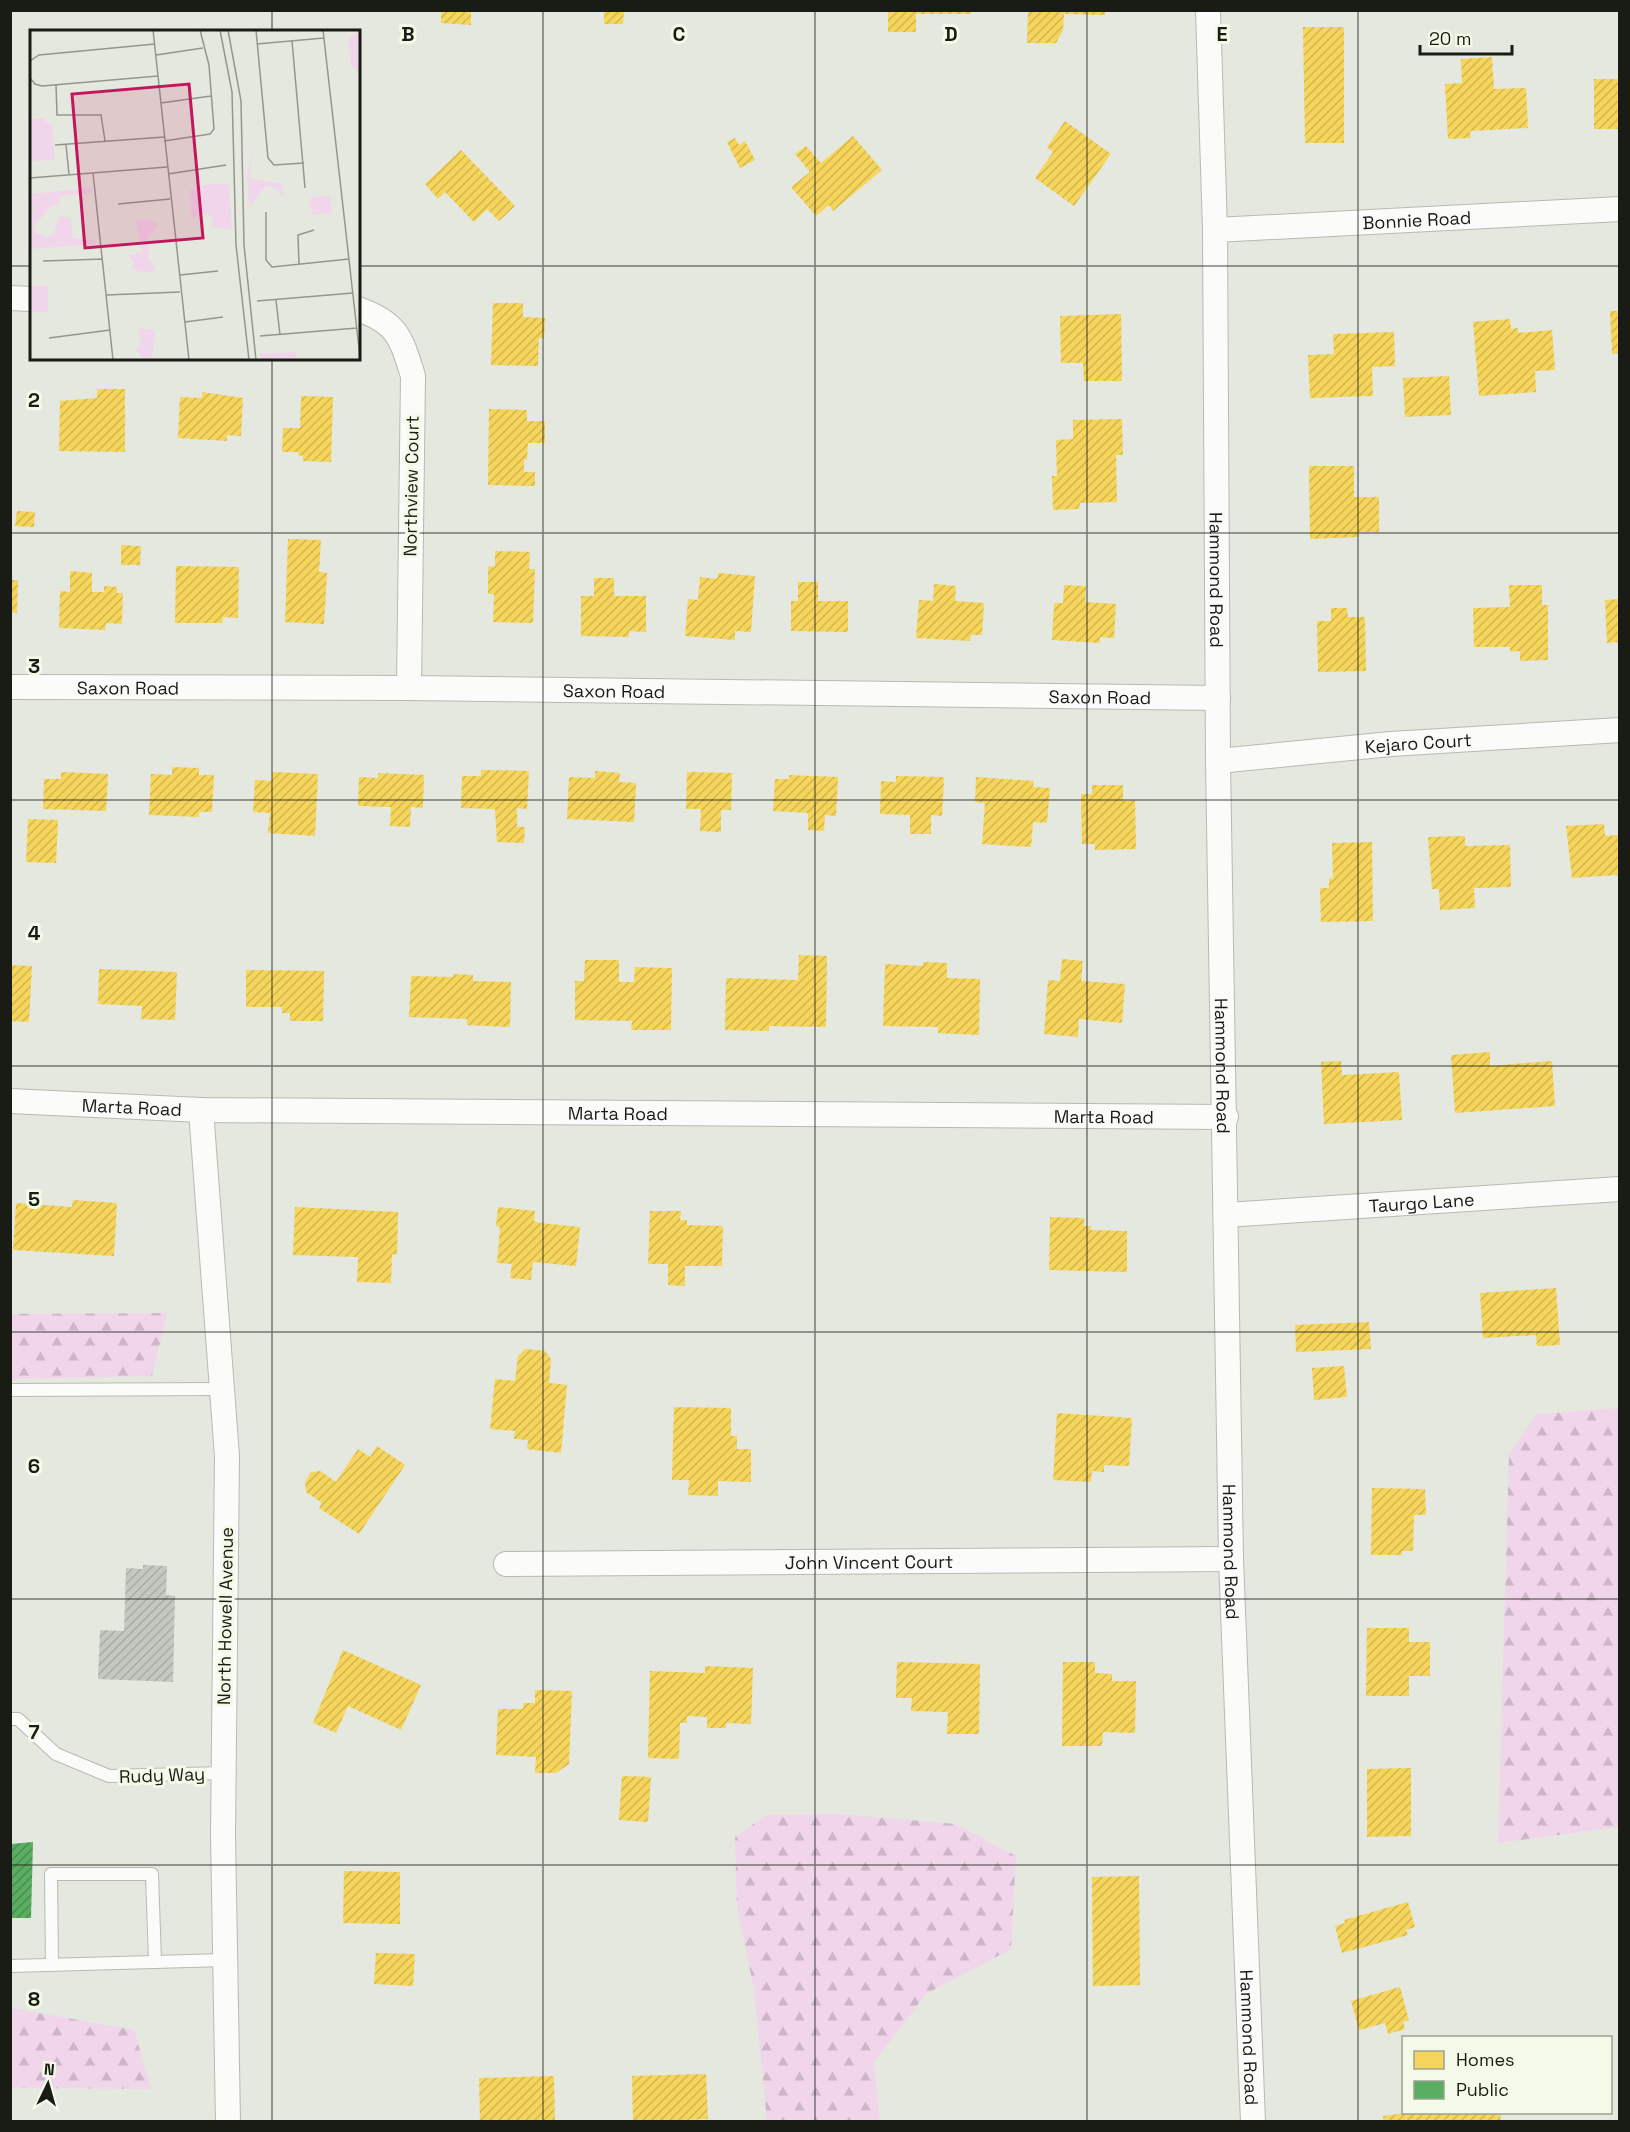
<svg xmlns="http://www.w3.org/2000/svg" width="1630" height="2132" font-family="'Space Grotesk',sans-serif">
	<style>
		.forest { fill: url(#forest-firs) }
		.homes { fill: url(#homes-hatch) }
		.public { fill: url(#public-hatch) }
		.building { fill: url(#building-hatch) }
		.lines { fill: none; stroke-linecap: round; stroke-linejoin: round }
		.service-casing { stroke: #b7bab3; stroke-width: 14 }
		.minor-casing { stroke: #b7bab3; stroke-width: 26 }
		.service { stroke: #fbfcfa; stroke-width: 12 }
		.minor { stroke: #fbfcfa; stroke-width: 24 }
		.grid { fill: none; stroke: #191b15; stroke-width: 1.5; stroke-opacity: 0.55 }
		.labels { text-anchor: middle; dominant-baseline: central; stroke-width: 6; stroke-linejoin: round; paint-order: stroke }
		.street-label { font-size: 18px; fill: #191b15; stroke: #f3fae7 }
		.inset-road { fill: none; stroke: #93968e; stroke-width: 1.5 }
		.view { fill: #c2185b; fill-opacity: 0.15; stroke: #c2185b; stroke-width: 3 }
		.inset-edge { fill: none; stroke: #191b15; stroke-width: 3 }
		.grid-label { font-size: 20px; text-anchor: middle; font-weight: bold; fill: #191b15; stroke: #f3fae7; stroke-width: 6; stroke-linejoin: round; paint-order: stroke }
	</style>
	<defs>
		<pattern id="forest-firs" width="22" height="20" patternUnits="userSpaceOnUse" patternTransform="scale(1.5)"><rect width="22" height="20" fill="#f1d5eb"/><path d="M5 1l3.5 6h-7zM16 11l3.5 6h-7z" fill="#ceb6c9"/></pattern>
		<pattern id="homes-hatch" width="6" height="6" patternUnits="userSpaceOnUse" patternTransform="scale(1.5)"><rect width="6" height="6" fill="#f6d55c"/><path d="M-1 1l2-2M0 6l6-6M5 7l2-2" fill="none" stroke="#d2b64f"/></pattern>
		<pattern id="public-hatch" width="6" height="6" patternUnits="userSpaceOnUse" patternTransform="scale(1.5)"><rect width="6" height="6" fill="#5aae61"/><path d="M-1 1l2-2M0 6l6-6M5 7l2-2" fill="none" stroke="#4a8d4f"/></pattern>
		<pattern id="building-hatch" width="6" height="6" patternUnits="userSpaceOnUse" patternTransform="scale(1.5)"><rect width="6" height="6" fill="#c5c8c1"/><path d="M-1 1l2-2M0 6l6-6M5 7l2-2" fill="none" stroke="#a9aba5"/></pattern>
	</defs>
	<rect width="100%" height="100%" fill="#e4e8de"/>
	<!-- forest -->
	<g class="forest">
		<path d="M167 1313 152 1376 11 1379V1314Z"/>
		<path d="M1619 1408V1827L1498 1843 1509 1454 1537 1414Z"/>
		<path d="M840 1814 955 1824 1016 1856 1011 1949 926 1994 874 2062 880 2121H767L754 1989 737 1908 735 1837 766 1815Z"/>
		<path d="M11 2008 134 2030 151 2089 11 2088Z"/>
	</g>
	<!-- homes -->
	<g class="homes">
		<path d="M441 10H471V25L441 23Z"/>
		<path d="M604 10H624L623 24H604Z"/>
		<path d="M888 10H971V14H916V32H888Z"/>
		<path d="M1028 10H1105V15L1064 14 1063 30 1056 43H1027Z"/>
		<path d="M1303 27H1344V143H1305Z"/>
		<path d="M1492 57 1494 89 1526 88 1528 128 1470 131 1471 138 1448 139 1445 84 1462 83 1461 59Z"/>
		<rect x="1594" y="79" width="26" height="50"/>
		<path d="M1065 121 1111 154 1074 206 1035 178 1053 152 1047 147Z"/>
		<path d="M853 136 882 170 833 211 829 205 816 216 791 187 810 172 795 154 806 146 821 163Z"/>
		<path d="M735 138 739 145 745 141 755 160 740 168 727 142Z"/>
		<path d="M461 150 515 206 499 221 487 209 474 222 445 192 438 199 425 184Z"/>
		<path d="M493 303H523V317L545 318 544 338H539L538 366 491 365Z"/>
		<path d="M1610 311H1620V353L1612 354Z"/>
		<path d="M1121 314 1122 381H1084L1083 363H1061L1060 316Z"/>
		<path d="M1510 319 1511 329 1518 328V333L1552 330 1555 370 1535 371 1536 392 1479 396 1473 322Z"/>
		<path d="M1394 332 1395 366 1372 367 1373 396 1310 398 1308 355 1334 354 1333 334Z"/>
		<path d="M1449 376 1451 415 1405 417 1403 378Z"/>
		<path d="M97 389H125V452L59 451 60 401 97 398Z"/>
		<path d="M202 392 243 398 241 436 227 435V441L178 438 180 397 202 398Z"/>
		<path d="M301 396 333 397 331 462 303 461V456L298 455V452H282L283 428H300Z"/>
		<path d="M489 409 527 410V421H545V443H528L527 460 524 459V472H535V486L488 485Z"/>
		<path d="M1122 419 1123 455H1116L1117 502 1080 503 1079 509 1053 510 1052 476H1057L1056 440 1073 439V420Z"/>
		<path d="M1309 466H1354V497H1379V532H1359V537L1310 539Z"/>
		<path d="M17 511 35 512 34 527 15 526Z"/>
		<path d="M288 539 321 540 319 572 327 573 324 624 285 622Z"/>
		<path d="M121 545 141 546 140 565H121Z"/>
		<path d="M495 551 530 552 529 569H535L533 623 493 622 494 594H488V566L495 567Z"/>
		<path d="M176 566 239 567 238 618 223 617 222 623H175Z"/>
		<path d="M70 571 92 573V592H104V586L117 587V593H123L122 624 106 623 105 630 59 628 60 591 70 592Z"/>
		<path d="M718 573 755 576 751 632 735 631V640L685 636 688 599 698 600 700 577 717 579Z"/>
		<path d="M594 578H614V596H646V632L629 631V637L581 636V596H594Z"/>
		<path d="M10 580H18L17 613 10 612Z"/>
		<path d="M798 582H818V601H848V632L791 631V601H798Z"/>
		<path d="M934 584 956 586 955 601 984 603 982 635H971L970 641 916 638 919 600 933 601Z"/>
		<path d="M1064 585 1086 586 1085 602 1116 604 1114 638 1100 637V643L1052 640 1054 603H1063Z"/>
		<path d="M1509 585H1542V605H1548V660L1520 661V651L1510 652V647H1474L1473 608 1510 607Z"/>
		<path d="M1620 599V642L1607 643 1605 600Z"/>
		<path d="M1331 608H1347L1348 617H1365L1366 671 1318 672 1317 621H1331Z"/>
		<path d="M172 767 199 768V775H214L212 812H199V817L149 815 151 774 172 775Z"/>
		<path d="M481 770 529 771 527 809 517 808V827H525L524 843 497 842 495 809 461 808 462 776H481Z"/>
		<path d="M595 771 620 773 619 782 636 783 634 822 567 819 569 777 595 778Z"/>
		<path d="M61 772 108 774 106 811 43 809 44 779H61Z"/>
		<path d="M272 772 318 774 315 836 268 833 270 813 253 812 255 780 272 781Z"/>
		<path d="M687 772 732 773 731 810H721V832L700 831 701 809H686Z"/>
		<path d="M378 773 424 775 423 808 411 807 410 827 390 826 391 807 358 806 359 777 378 778Z"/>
		<path d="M789 775 838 777 836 816 825 815 824 831 808 830V813L773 811 775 779H789Z"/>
		<path d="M896 776 944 777 942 816 931 815V834H910V815L880 814 881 781 896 782Z"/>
		<path d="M976 777 1034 781 1033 787 1050 788 1047 823 1033 822 1031 847 982 844 985 803 975 802Z"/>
		<path d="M1092 785H1123V801L1135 800 1136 849 1095 850V844H1082L1081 794H1092Z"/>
		<path d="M28 819 58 820 56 863 26 862Z"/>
		<path d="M1604 824 1605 836 1620 835V875L1572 878 1566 826Z"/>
		<path d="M1465 836V846L1510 845 1511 887 1474 888 1475 908 1440 910 1439 889H1432L1428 837Z"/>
		<path d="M1372 842 1373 921 1321 922 1320 888H1329V878L1333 879 1332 843Z"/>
		<path d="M799 955 827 956 826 1027 769 1026V1031L725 1030 726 978 798 980Z"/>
		<path d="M1062 959 1083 961 1081 981 1125 984 1122 1023 1079 1019 1078 1037 1044 1034 1048 980 1060 981Z"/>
		<path d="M585 960H619V982H634L635 967 672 968 671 1030H631L632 1021 575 1020V981H584Z"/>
		<path d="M923 962 947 963V978L980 979 979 1035 938 1033V1027L883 1026 885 964 923 966Z"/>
		<path d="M10 965 32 966 29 1022 10 1021Z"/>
		<path d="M99 969 177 972 175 1020 141 1019 142 1006 98 1004Z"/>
		<path d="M246 970 324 971 323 1021H290V1013H282V1007H246Z"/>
		<path d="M453 974 473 975V981L511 982 510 1027 467 1025V1019L409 1017 411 976 453 977Z"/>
		<path d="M1490 1052V1066L1552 1061 1555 1106 1455 1113 1451 1055Z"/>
		<path d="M1341 1061 1342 1075 1399 1072 1402 1120 1324 1124 1321 1062Z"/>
		<path d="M73 1200 117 1203 114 1256 13 1250 16 1203 72 1207Z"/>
		<path d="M295 1207 398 1212 397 1255 392 1254 391 1283 357 1282 358 1257 293 1255Z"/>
		<path d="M498 1207 535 1211 534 1221 541 1223 580 1227 576 1266 533 1262 531 1280 510 1278 512 1264 497 1263 500 1227 496 1226Z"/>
		<path d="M650 1211H681L680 1220H687V1225L723 1226 722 1266H685V1286L668 1285V1264H648Z"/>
		<path d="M1050 1217 1084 1218V1226H1091L1090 1230 1127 1231V1272L1049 1270Z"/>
		<path d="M1556 1288 1560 1345 1537 1346 1536 1335 1483 1338 1480 1293Z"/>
		<path d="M1369 1322 1371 1349 1296 1352 1295 1325Z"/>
		<path d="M525 1349 545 1351 551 1359 549 1383 567 1385 561 1453 527 1449 528 1440 514 1439 515 1431 490 1429 495 1379 515 1381 518 1356Z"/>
		<path d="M1344 1366 1347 1397 1314 1400 1312 1368Z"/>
		<path d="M674 1407 731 1408V1436H737V1449H751V1482L718 1481V1496L688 1495 689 1480H672Z"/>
		<path d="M1057 1413 1132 1418 1129 1466 1104 1465V1472L1092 1471 1091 1482 1053 1480Z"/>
		<path d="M377 1446 405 1465 359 1534 319 1508 322 1503 306 1492 305 1482 311 1472 320 1471 336 1482 358 1449 370 1457Z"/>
		<path d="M1372 1488 1425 1489 1426 1515H1414L1413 1551H1402V1555H1371Z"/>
		<path d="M1367 1628H1409V1642H1430V1676H1409V1696H1366Z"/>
		<path d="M343 1650 421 1685 401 1730 348 1706 336 1733 313 1723Z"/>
		<path d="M897 1662 980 1664 979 1734H947L948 1712 911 1711 912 1698H896Z"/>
		<path d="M1063 1662H1095V1673L1112 1674V1681H1136L1135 1733 1103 1732 1102 1746H1062Z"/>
		<path d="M705 1666 753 1668 751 1724 726 1723V1728H707V1717L687 1716V1723H680L679 1759 648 1758 650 1671 705 1673Z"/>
		<path d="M535 1690 572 1691 569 1764 556 1773H535L536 1757 496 1755 498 1709H523V1703H535Z"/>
		<path d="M1411 1768V1836L1367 1837V1769Z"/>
		<path d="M622 1776 651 1777 648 1822 619 1820Z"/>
		<path d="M344 1871 400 1872V1924L343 1923Z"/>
		<path d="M1139 1876 1140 1985 1093 1986 1092 1877Z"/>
		<path d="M1408 1902 1415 1927 1406 1930 1408 1935 1342 1953 1335 1926 1345 1923 1344 1920Z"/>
		<path d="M376 1953 415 1954 413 1986 374 1984Z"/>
		<path d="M1400 1987 1409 2020 1403 2022 1405 2029 1388 2034 1385 2023 1359 2030 1351 2001Z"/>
		<path d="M706 2074 708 2119 633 2122 632 2076Z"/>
		<path d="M554 2076 555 2122H480L479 2078Z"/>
		<path d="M1412 2112H1500L1501 2122H1384L1383 2116Z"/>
	</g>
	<!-- public -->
	<path class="public" d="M33 1842 31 1918H10V1844Z"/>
	<!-- building -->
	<path class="building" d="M143 1565 167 1566 166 1595 175 1596 173 1682 98 1679 100 1630 124 1631 126 1568 143 1569Z"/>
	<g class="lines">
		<!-- service casing -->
		<g class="service-casing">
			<g id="service">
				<path d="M10 1390 222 1389"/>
				<path d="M10 1719H18L56 1754 109 1776 223 1773"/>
				<path d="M52 1965 51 1874H152L155 1962"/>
				<path d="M10 1966 225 1960"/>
			</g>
		</g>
		<!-- minor casing -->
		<g class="minor-casing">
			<g id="minor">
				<path id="s1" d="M1208 10 1215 230 1218 761 1231 1559 1253 2122"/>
				<path id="s2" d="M1215 230 1620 209"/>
				<path d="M10 298 32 299"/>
				<path d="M358 309C398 323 401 338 413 376L409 688"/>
				<path id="s3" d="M10 687 409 688 1218 698"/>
				<path id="s4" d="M1218 761 1391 744 1620 730"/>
				<path id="s5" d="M10 1101 201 1110 1226 1117"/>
				<path d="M201 1110 227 1456 223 1834 228 2122"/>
				<path id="s6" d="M1226 1215 1620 1189"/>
				<path id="s7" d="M506 1564 1231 1559"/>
			</g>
		</g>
		<!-- service -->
		<use href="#service" class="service"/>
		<!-- minor -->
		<use href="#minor" class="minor"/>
	</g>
	<!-- grid -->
	<path class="grid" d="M272 10V32M543 10V2122M815 10V2122M1087 10V2122M1358 10V2122M10 266H32M358 266H1620M272 358V2122M10 533H1620M10 800H1620M10 1066H1620M10 1332H1620M10 1599H1620M10 1865H1620"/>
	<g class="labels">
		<!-- street labels -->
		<g class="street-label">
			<text stroke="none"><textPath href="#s2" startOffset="202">Bonnie Road</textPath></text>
			<text transform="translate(411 486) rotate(-89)">Northview Court</text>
			<text stroke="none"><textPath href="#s1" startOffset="570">Hammond Road</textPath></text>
			<text stroke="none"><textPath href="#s3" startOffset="118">Saxon Road</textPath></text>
			<text stroke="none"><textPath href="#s3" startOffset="604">Saxon Road</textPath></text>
			<text stroke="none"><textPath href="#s3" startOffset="1090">Saxon Road</textPath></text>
			<text stroke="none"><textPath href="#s4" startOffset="201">Kejaro Court</textPath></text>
			<text stroke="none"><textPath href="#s1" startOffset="1056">Hammond Road</textPath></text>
			<text stroke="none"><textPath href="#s5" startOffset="122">Marta Road</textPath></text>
			<text stroke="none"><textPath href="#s5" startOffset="608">Marta Road</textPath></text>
			<text stroke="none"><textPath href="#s5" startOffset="1094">Marta Road</textPath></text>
			<text stroke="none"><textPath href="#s6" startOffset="196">Taurgo Lane</textPath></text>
			<text stroke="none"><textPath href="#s1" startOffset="1542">Hammond Road</textPath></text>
			<text stroke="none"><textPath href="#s7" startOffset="363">John Vincent Court</textPath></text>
			<text transform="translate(225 1616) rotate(-89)">North Howell Avenue</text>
			<text transform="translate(162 1775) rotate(-2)">Rudy Way</text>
			<text stroke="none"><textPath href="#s1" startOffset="2028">Hammond Road</textPath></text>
		</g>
	</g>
	<!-- overview -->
	<g transform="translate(30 30)">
		<rect width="330" height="330" fill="#e4e8de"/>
		<path d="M330 2V46L321 33 318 13 322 5ZM12 88 22 96 25 130 0 131V89ZM222 122 220 148 252 154 254 168 246 158 236 156 219 177 217 148ZM178 154H199L202 199 181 197 183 187 176 184 161 188 160 160ZM62 158 61 163 30 166 29 177 23 174 3 197 6 203 17 207 23 205 30 186 40 188 43 208 64 210 66 214 0 219V164ZM290 166 300 167 302 183 283 185 279 169ZM114 190 127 192V198L118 207 119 229 126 241 110 242 100 237 105 232 97 226 112 222 106 192ZM0 256H18V281L1 283V330ZM108 298 125 300 122 330H114L106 320 111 313ZM266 322V330H231L230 324Z" fill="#f1d5eb"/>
		<path class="inset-road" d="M123 0 159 330M190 0 202 62 206 215 219 330M198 0 211 71 214 215 226 330M226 0 238 128 244 135 274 133M293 0 330 327M262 11 275 158M227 14 294 8M126 25 173 18M0 31 9 25 125 14M0 48 5 54 12 56 128 46M26 55 27 85H71L75 111M131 73 181 66M134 111 180 104 184 99 179 35 170 0M25 115 134 107M36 115 39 144M63 143 83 330M138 144 196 135M0 148 137 137M88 174 140 169M236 182V230L242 237 319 229M13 231 73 229M269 234 268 205 284 200M150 245 188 241M76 265 150 262M246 270 250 305M227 271 323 263M155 292 193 287M230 306 327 298M19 308 80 300"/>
		<path class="view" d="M159 54 173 208 55 218 42 64Z"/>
		<rect width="330" height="330" class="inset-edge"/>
	</g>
	<g class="grid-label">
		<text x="408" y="41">B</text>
		<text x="679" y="41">C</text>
		<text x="951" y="41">D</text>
		<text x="1222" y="41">E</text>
		<text x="34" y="407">2</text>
		<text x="34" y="673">3</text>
		<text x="34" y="940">4</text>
		<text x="34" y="1206">5</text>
		<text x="34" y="1473">6</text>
		<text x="34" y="1739">7</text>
		<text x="34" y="2006">8</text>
	</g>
	<!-- border -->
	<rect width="1630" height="2132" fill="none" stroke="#191b15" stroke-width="24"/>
	<!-- legend -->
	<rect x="1402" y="2036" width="210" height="78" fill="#f3fae7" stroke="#9ca193" stroke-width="1.5"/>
	<rect x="1414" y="2051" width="30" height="18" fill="#f6d55c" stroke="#9ca193" stroke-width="1.5"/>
	<text x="1456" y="2066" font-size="18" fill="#191b15">Homes</text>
	<rect x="1414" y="2081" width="30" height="18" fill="#5aae61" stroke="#9ca193" stroke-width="1.5"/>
	<text x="1456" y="2096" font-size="18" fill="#191b15">Public</text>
	<!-- north arrow -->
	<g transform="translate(48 2084) rotate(5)" stroke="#f3fae7" stroke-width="4.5" paint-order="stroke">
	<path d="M0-4.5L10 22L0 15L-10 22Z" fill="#191b15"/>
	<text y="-9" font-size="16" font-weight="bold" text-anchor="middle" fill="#191b15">N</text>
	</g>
	<!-- scale -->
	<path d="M1420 45v9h92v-9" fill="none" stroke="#191b15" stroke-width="3"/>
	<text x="1429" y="45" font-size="18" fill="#191b15" stroke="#f3fae7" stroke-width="4.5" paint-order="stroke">20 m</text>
</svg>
